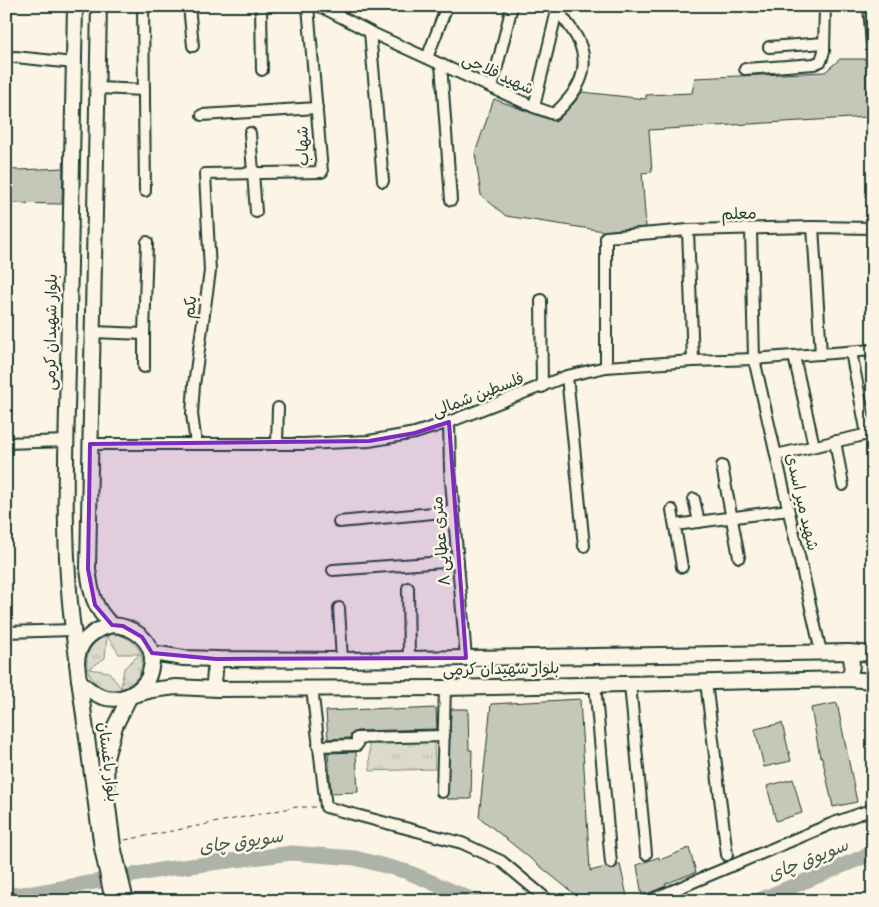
<svg xmlns="http://www.w3.org/2000/svg" width="879" height="907" font-family="Pangolin,'Playpen Sans Arabic',sans-serif">
	<style>
		.grass { fill: url(#grass-tufts); stroke: #7e8c80; fill-rule: evenodd }
		.lines { fill: none; stroke-linecap: round; stroke-linejoin: round }
		.river { stroke: #aeb3a7; stroke-width: 15 }
		.building { fill: #c5c7b9; stroke: #1f3d34 }
		.minor-casing { stroke: #1f3d34; stroke-width: 14 }
		.major-casing { stroke: #1f3d34; stroke-width: 18 }
		.path { stroke: #1f3d34; stroke-width: 1; stroke-dasharray: 5 4; stroke-linecap: butt }
		.minor { stroke: #fcf5e5; stroke-width: 10 }
		.major { stroke: #fcf5e5; stroke-width: 14 }
		.marked { fill: #7b2cbf; fill-opacity: 0.2; stroke: #7b2cbf; stroke-width: 4; stroke-linejoin: round }
		.labels { text-anchor: middle; dominant-baseline: central; stroke-width: 5; stroke-linejoin: round; paint-order: stroke }
		.street-label { font-size: 16px; fill: #1f3d34; stroke: #fcf5e5 }
		.water-label { font-size: 18px; font-style: italic; fill: #435a51; stroke: #fcf5e5 }
	</style>
	<defs>
		<pattern id="grass-tufts" width="24" height="20" patternUnits="userSpaceOnUse" patternTransform="scale(1.25)"><rect width="24" height="20" fill="#dcdacc"/><path d="M3 7l-1-3M5 7V3M7 7l1-3M15 17l-1-3M17 17v-4M19 17l1-3" fill="none" stroke="#bcbcb0"/></pattern>
	</defs>
	<rect width="100%" height="100%" fill="#fcf5e5"/>
	<filter id="ink" filterUnits="userSpaceOnUse"><feTurbulence type="fractalNoise" baseFrequency=".02" numOctaves="2"/><feDisplacementMap in="SourceGraphic" scale="10" xChannelSelector="R" yChannelSelector="G"/><feConvolveMatrix kernelMatrix="1 2 1 2 8 2 1 2 1" color-interpolation-filters="sRGB"/></filter>
	<g filter="url(#ink)">
		<!-- grass -->
		<g class="grass">
			<path d="M115 634C133 637 148 653 140 672 137 680 130 685 123 688 86 701 68 641 115 634ZM107 636 119 654H140L124 668 121 688 109 672 89 669 105 658Z"/>
			<path d="M434 740 435 769 370 771 369 742Z"/>
		</g>
		<g class="lines">
			<!-- river -->
			<g class="river">
				<path d="M6 895 34 893 166 869 292 853 355 858 408 872 475 901"/>
				<path d="M757 901 873 853"/>
			</g>
		</g>
		<!-- building -->
		<g class="building">
			<path d="M840 59H866L868 117 649 130 652 172 642 173 646 227 604 231 506 216 481 195 475 153 494 99 556 122 574 103 582 92 646 99V95L692 93 695 78 825 72Z"/>
			<path d="M63 168 62 204 6 203V169L19 170Z"/>
			<path d="M580 699 590 871 606 867 612 870 620 864 628 901H583L479 817 491 704Z"/>
			<path d="M837 703 857 802 833 807 822 757H820L811 708Z"/>
			<path d="M391 708 392 710 436 708 437 729 357 731 351 734 350 738 328 739 326 711Z"/>
			<path d="M451 709H468L469 750H472L471 799H447Z"/>
			<path d="M782 723 791 761 764 767 755 729Z"/>
			<path d="M356 752 358 792 331 793 328 753Z"/>
			<path d="M793 779 802 813 776 821 767 786Z"/>
			<path d="M689 848 696 872 665 884 666 886 642 896 637 865 659 857 660 860Z"/>
		</g>
		<g class="lines">
			<!-- minor casing -->
			<g class="minor-casing">
				<g id="minor">
					<path d="M143 6 145 191"/>
					<path d="M189 6 193 46"/>
					<path d="M261 6 262 70"/>
					<path d="M320 6 370 32 534 107 554 114C576 94 592 72 579 42 574 30 564 20 557 9"/>
					<path d="M869 6 873 60"/>
					<path d="M370 32 383 181"/>
					<path d="M769 47 824 43"/>
					<path d="M15 57 74 63"/>
					<path d="M427 58 447 6"/>
					<path d="M441 64 451 200"/>
					<path d="M745 69 814 64 821 61 824 51 825 6"/>
					<path d="M492 87 512 6"/>
					<path d="M98 88 144 90"/>
					<path d="M534 107 558 6"/>
					<path d="M202 115 317 108"/>
					<path d="M250 133 256 212"/>
					<path d="M813 227 821 354"/>
					<path d="M751 229 754 359 821 652"/>
					<path d="M688 230 693 361"/>
					<path d="M541 300 542 387"/>
					<path d="M93 332 144 334 147 242"/>
					<path d="M144 334V367"/>
					<path d="M851 352 867 434"/>
					<path d="M794 356 814 446"/>
					<path d="M606 367V237L688 230 813 227 873 228"/>
					<path d="M567 376 584 546"/>
					<path d="M449 422 450 469 466 658"/>
					<path d="M835 441 843 485"/>
					<path d="M6 443 66 441"/>
					<path d="M90 444H304L369 441 415 433 449 422 567 376 606 367 693 361 754 359 873 350"/>
					<path d="M196 444 192 414 194 385 210 271 205 174 322 172 308 6"/>
					<path d="M277 444 278 408"/>
					<path d="M776 455 873 433"/>
					<path d="M722 466 739 557"/>
					<path d="M694 499 699 522"/>
					<path d="M672 510 682 567"/>
					<path d="M339 522 454 511"/>
					<path d="M675 525 788 510"/>
					<path d="M333 570 458 561"/>
					<path d="M408 588 409 659"/>
					<path d="M339 608 342 660"/>
					<path d="M6 632 72 630"/>
					<path d="M706 682 727 855"/>
					<path d="M595 684 611 863"/>
					<path d="M630 684 646 854"/>
					<path d="M312 688 326 807 462 843 501 861 549 901"/>
					<path d="M318 746 357 745V738L444 736"/>
					<path d="M442 792 445 688"/>
					<path d="M648 901 831 824 873 809"/>
				</g>
			</g>
			<!-- major casing -->
			<g class="major-casing">
				<g id="major">
					<path d="M75 6C73 126 70 246 68 366 66 463 61 562 77 657"/>
					<path d="M99 6 88 569C91 592 93 608 112 625"/>
					<path d="M112 625C132 626 153 639 152 662 151 668 150 675 147 680 133 700 109 705 90 690 87 688 81 683 79 679 78 675 78 668 77 664 77 642 92 630 112 625Z"/>
					<path d="M152 653 184 658 216 659 342 660 849 652 873 654"/>
					<path d="M216 659 214 683 218 689"/>
					<path d="M79 679 102 848 113 901"/>
					<path d="M848 679C853 668 853 662 849 652"/>
					<path d="M126 901 113 846 107 799 106 758 115 726 130 696 152 690 176 687 218 689 445 688 848 679 873 681"/>
				</g>
			</g>
			<!-- path -->
			<g class="path">
				<path d="M125 840 296 807H315"/>
				<path d="M292 901 340 897 368 901"/>
			</g>
			<!-- minor -->
			<use href="#minor" class="minor"/>
			<!-- major -->
			<use href="#major" class="major"/>
		</g>
	</g>
	<!-- marked area -->
	<path class="marked" d="M449 422 466 658 216 659 152 653 142 637 123 626 112 625 95 605 88 569 90 444 369 441 415 433Z"/>
	<g class="labels">
		<!-- street labels -->
		<g class="street-label">
			<text transform="translate(498 74) rotate(25)">شهید فلاحی</text>
			<text transform="translate(303 146) rotate(-91)">شهاب</text>
			<text transform="translate(739 214) rotate(-1)">معلم</text>
			<text transform="translate(190 307) rotate(-82)">یکم</text>
			<text transform="translate(51 332) rotate(-89)">بلوار شهیدان کرمی</text>
			<text transform="translate(478 395) rotate(-21)">فلسطین شمالی</text>
			<text transform="translate(802 502) rotate(77)">شهید میر اسدی</text>
			<text transform="translate(441 541) rotate(-95)">۸ متری عطایی</text>
			<text transform="translate(501 669) rotate(-1)">بلوار شهیدان کرمی</text>
			<text transform="translate(108 762) rotate(83)">بلوار باغستان</text>
		</g>
		<!-- water labels -->
		<g class="water-label">
			<text transform="translate(241 842) rotate(-8)">سویوق چای</text>
			<text transform="translate(808 860) rotate(-22)">سویوق چای</text>
		</g>
	</g>
	<!-- margin -->
	<rect width="879" height="907" fill="none" stroke="#fcf5e5" stroke-width="25"/>
	<rect x="12" y="12" width="854" height="882" fill="none" stroke="#1f3d34" stroke-width="2" filter="url(#ink)"/>
</svg>
